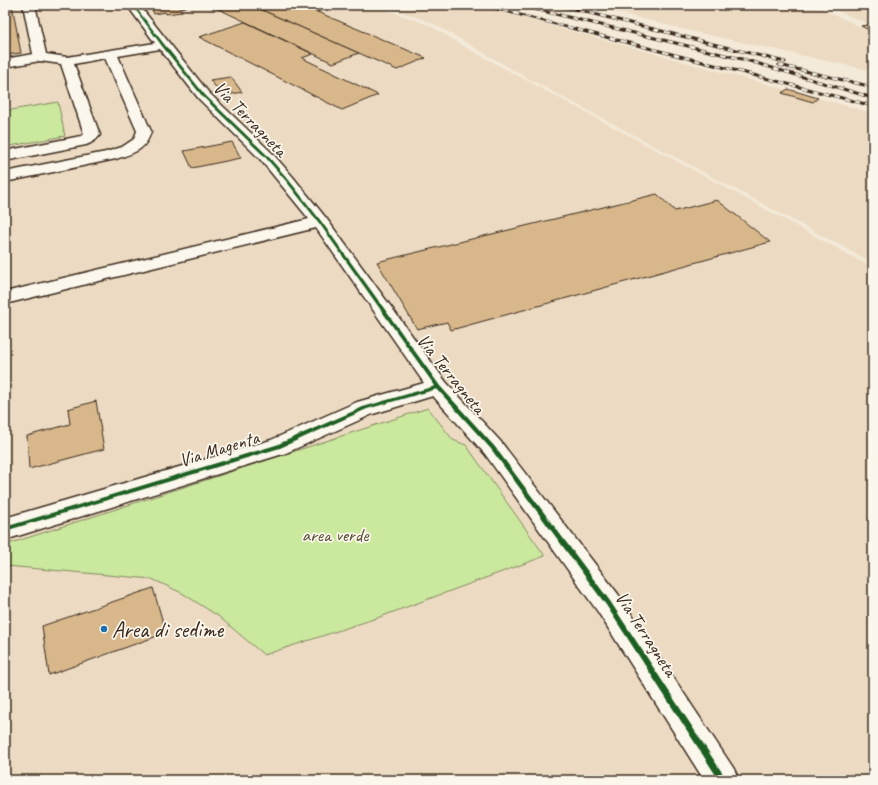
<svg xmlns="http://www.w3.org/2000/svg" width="878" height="785" font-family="Caveat,sans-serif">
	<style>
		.built { fill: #ecdbc2 }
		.green { fill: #cbe89f; stroke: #83895e }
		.building { fill: #d8b88b; stroke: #3b2a1e }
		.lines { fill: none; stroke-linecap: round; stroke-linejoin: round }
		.minor-casing { stroke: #3b2a1e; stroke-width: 3 }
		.minor { fill: #fbf7ec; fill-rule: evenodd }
		.rail-casing { stroke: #3b2a1e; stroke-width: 3 }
		.rail { stroke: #fbf7ec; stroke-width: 2; stroke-dasharray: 5.5; stroke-linecap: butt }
		.cycleway-casing { stroke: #fbf7ec; stroke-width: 3 }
		.cycleway { fill: #1b5e20; fill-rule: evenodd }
		.poi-dot { fill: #1f6fb2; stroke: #fbf7ec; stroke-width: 1.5 }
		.labels { text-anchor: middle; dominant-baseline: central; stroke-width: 3.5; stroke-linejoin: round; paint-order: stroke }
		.street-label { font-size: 19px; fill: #3b2a1e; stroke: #fbf7ec }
		.park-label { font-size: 19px; fill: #585038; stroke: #fbf7ec }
		.near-poi-label { font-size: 23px; fill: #3b2a1e; stroke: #fbf7ec; text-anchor: start }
	</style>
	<rect width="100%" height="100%" fill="#f4ead9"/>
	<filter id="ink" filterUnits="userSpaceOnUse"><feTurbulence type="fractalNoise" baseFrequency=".025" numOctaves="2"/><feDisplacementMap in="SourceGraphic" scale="8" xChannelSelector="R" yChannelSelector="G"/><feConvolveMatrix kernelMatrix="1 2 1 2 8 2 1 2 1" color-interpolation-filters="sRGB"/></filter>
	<g filter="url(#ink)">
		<!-- built -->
		<g class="built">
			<path d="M5 5H373L429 25 470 50 712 180 873 268V780H5Z"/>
			<path d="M382 5H466L490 9 873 113V263L529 79 434 24Z"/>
			<path d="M588 5H814L873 33V71L686 30Z"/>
			<path d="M823 5H873V26Z"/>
		</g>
		<!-- green -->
		<g class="green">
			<path d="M58 102 65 136 5 147V111Z"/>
			<path d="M428 408 453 440 466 445 545 556 377 618 264 655 218 616 182 593 152 579 6 566 5 545Z"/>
		</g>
		<!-- building -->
		<g class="building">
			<path d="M5 5H12L21 53 5 55Z"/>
			<path d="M184 5 186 7 180 8 182 12 166 14 165 12 154 14 150 6Z"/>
			<path d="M210 5H251L359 53 333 63Z"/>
			<path d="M251 5H301L426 58 397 70Z"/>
			<path d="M301 5H319L327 8 317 12Z"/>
			<path d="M245 22 313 54 302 58 378 95 342 110 199 37Z"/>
			<path d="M873 24V32L861 26Z"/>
			<path d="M231 77 242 92 223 96 210 80Z"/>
			<path d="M788 89 818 98 813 102 782 93Z"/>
			<path d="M232 142 241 158 192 168 184 151Z"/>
			<path d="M657 194 675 211 717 200 770 242 451 330 447 322 417 329 377 262Z"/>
			<path d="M96 401 104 449 29 469 27 436 70 424 68 409Z"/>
			<path d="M153 588 166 633 49 675 42 626Z"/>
		</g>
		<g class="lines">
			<!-- minor casing -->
			<g class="minor-casing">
				<path id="minor" d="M23 5H35L46 54 67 57 155 43 127 5H139L209 93 272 153 293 177 326 218 446 382 501 442 618 594 734 769 739 780H704L598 612 485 454 433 396 373 414 286 453 5 540V518L271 440 357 402 424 383 316 228 5 304V292L309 219 260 159 199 99 160 49 118 56 151 131C146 151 133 153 116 159L5 182V172L106 152 122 147 134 139 137 131 105 58 74 64 100 135C96 140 92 143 86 145L5 161V151L81 136 84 134 61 64 40 61 5 67V59L33 54Z"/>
			</g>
			<!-- minor -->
			<use href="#minor" class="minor"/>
			<!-- rail casing -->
			<g class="rail-casing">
				<g id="rail">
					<path d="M482 5 873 106"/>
					<path d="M518 5 746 60 873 98"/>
					<path d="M558 5 785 62"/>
					<path d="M779 65 873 87"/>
				</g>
			</g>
			<!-- rail -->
			<use href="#rail" class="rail"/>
			<!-- cycleway casing -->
			<g class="cycleway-casing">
				<path id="cycleway" d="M132 5H134L164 44 205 95 267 155 288 179 321 221 440 386 495 447 610 601 727 780H719L606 605 491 449 437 389 367 409 280 448 5 531V527L276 445 363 407 435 386 319 223 286 181 265 157 203 97 162 46Z"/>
			</g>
			<!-- cycleway -->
			<use href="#cycleway" class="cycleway"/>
		</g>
	</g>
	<!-- markers -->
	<circle class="poi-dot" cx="104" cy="629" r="4"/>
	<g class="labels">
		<!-- street labels -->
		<g class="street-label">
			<text transform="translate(250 119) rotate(46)">Via Terragneta</text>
			<text transform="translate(451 374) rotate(51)">Via Terragneta</text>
			<text transform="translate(219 449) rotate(-17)">Via Magenta</text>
			<text transform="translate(646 634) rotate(57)">Via Terragneta</text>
		</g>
		<!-- park labels -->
		<g class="park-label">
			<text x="335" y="535">area verde</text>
		</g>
		<!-- near-poi labels -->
		<g class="near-poi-label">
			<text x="112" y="629">Area di sedime</text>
		</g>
	</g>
	<!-- margin -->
	<rect width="878" height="785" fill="none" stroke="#fbf7ec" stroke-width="20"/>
	<rect x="10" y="10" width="858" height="765" fill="none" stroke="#3b2a1e" stroke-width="1.5" filter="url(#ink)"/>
</svg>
